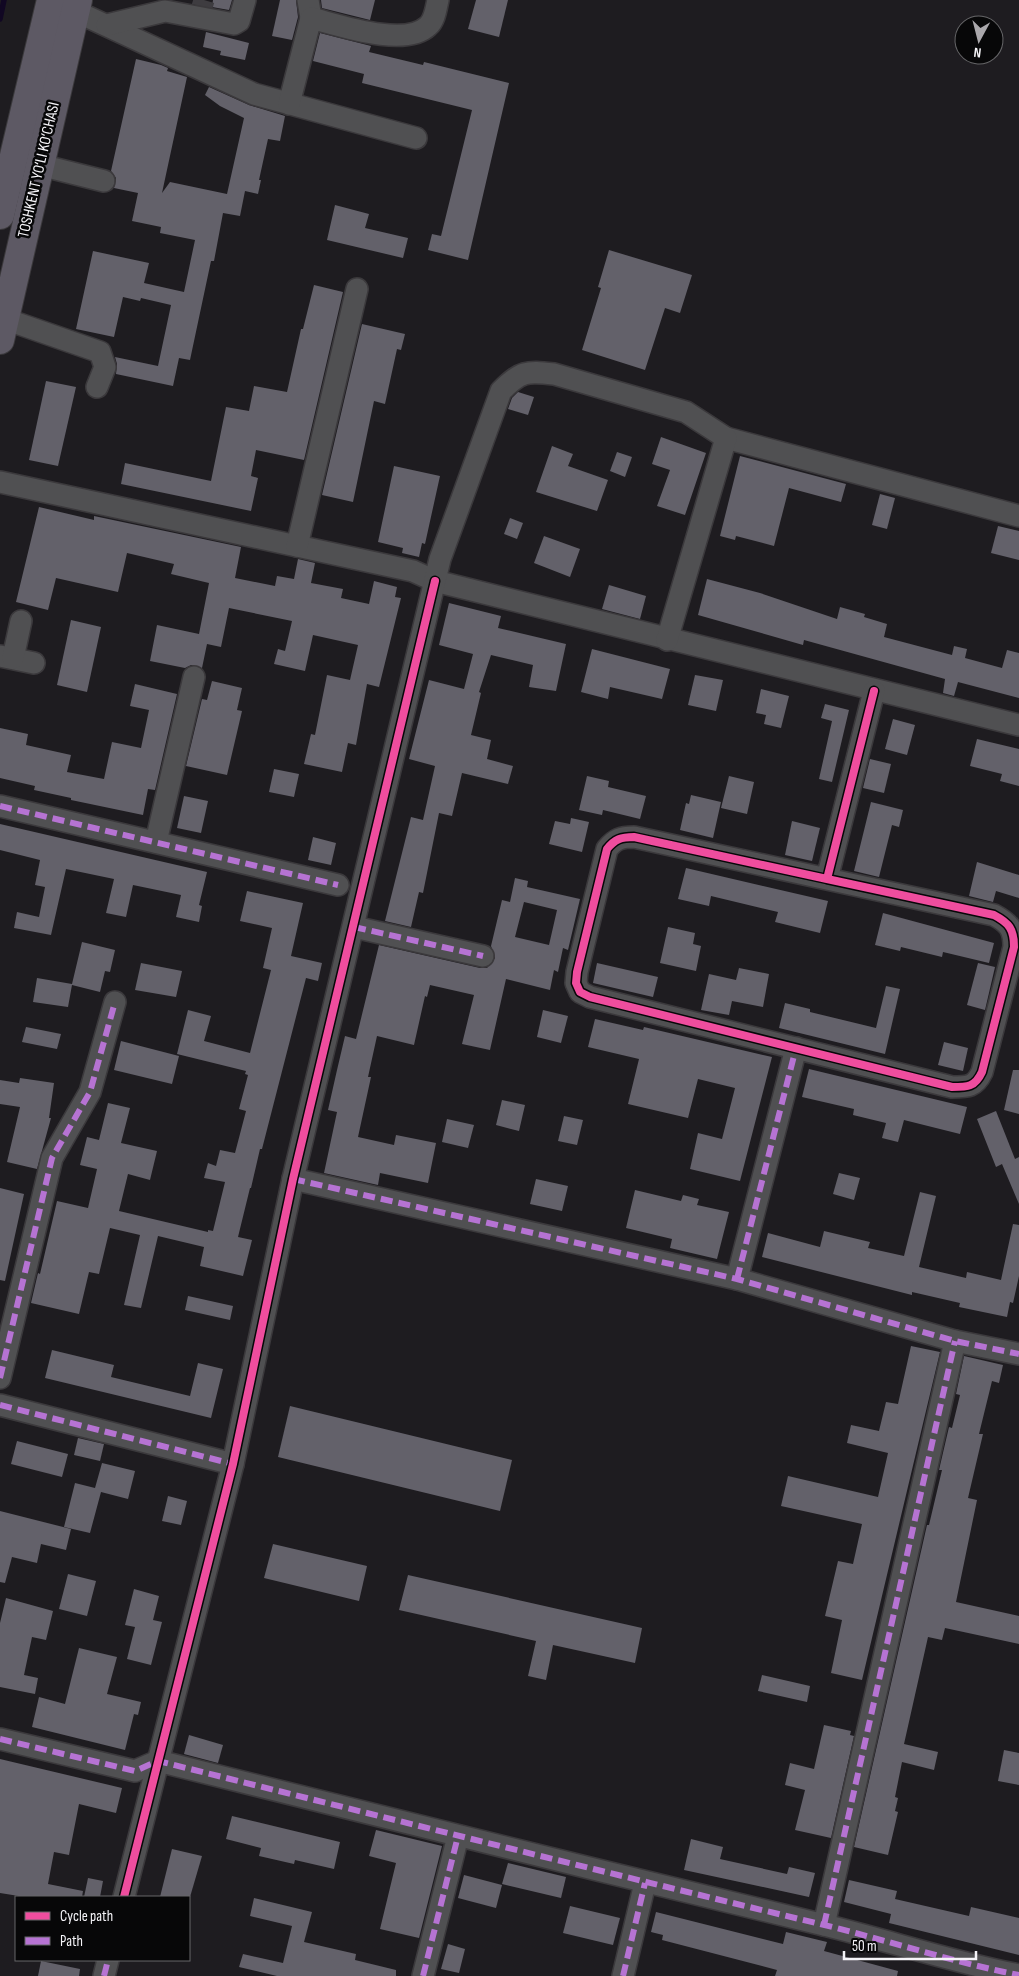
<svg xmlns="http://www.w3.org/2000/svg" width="1019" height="1976" font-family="'Sofia Sans Condensed',sans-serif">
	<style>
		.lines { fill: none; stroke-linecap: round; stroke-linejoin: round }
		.stream { stroke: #110723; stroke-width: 5.5 }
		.building { fill: #63616a; fill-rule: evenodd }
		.minor-tunnel { stroke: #3e3c40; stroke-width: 21; stroke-dasharray: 21 11; stroke-linecap: butt }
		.minor-casing { stroke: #3b393c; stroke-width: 24 }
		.highway-casing { stroke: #3b393c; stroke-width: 30 }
		.minor { stroke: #505052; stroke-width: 21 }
		.highway { stroke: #5d5964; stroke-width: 28 }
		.quiet { stroke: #b673d3; stroke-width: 6; stroke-dasharray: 12 6; stroke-linecap: butt }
		.cycleway-casing { stroke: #070708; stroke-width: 11 }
		.cycleway { stroke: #ef4d9e; stroke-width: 8 }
		.labels { text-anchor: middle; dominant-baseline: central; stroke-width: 5; stroke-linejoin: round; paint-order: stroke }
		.street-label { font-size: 16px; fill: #f5f4f8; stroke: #070708 }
	</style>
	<rect width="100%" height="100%" fill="#1e1c20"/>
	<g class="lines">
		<!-- stream -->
		<path class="stream" d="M0 19 4 0"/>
	</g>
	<!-- building -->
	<g class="building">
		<path d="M213 0H232L229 10 212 7Z"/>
		<path d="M280 0H296L298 17 292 40 272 36Z"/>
		<path d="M321 0H375L370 20 322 8Z"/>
		<path d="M476 0H508L499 37 468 29Z"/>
		<path d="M206 32 249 43 245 60 220 55 221 51 203 47Z"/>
		<path d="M320 33 371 46 369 52 423 65 424 62 509 83 468 260 428 250 432 234 441 236 472 110 362 83 364 74 313 61Z"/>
		<path d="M136 59 161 65 168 68 167 71 187 77 162 193 170 182 227 194 244 118 220 106 205 95 209 87 249 105 285 116 280 141 268 139 259 180H261L258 194 245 191 240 216 223 213 214 261H211L190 360 179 358 173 386 116 374 117 364 115 357 158 366 171 305 141 298 140 301 123 297 114 337 76 329 93 251 149 263 144 283 184 292 195 240 160 233 161 227 132 221 138 193 114 188 116 178 111 171Z"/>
		<path d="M335 205 369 214 365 228 408 238 403 258 327 240Z"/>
		<path d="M609 250 692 275 680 313 665 308 645 370 582 350 601 288 598 287Z"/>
		<path d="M314 285 343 292 304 460 256 450 251 476 258 478 251 511 121 484 125 463 211 481 226 407 249 411 254 386 287 392 301 329H303Z"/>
		<path d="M362 324 405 334 401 350 397 349 385 404 374 401 353 502 322 495Z"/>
		<path d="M46 381 76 387 58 466 29 460Z"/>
		<path d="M518 392 534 397 528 415 508 409 512 398Z"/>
		<path d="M661 437 706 453 685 515 657 506 670 470 652 464Z"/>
		<path d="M552 446 573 454 568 466 608 480 597 511 536 492Z"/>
		<path d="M617 452 632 457 625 477 610 471Z"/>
		<path d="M740 456 846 484 841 502 789 488 774 546 736 536 735 540 720 536Z"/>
		<path d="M394 466 440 476 425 544 422 543 419 557 402 553 403 548 378 542Z"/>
		<path d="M880 494 895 498 887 529 872 525Z"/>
		<path d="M39 507 94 520V516L241 547 235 578 275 586 277 576 294 579 298 559 315 563 311 583 343 589 341 598 369 604 374 581 397 587 395 597 401 598 379 687 367 684 356 745 348 743 342 772 304 764 311 734 315 735 327 675 350 680 358 645 313 635 305 671 274 664 278 649 285 651 292 621 229 608 221 647 207 644 202 668 191 665 185 668 150 661 157 625 199 634 209 583 171 574 174 564 127 553 118 592 56 578 48 610 16 602Z"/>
		<path d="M510 518 523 523 517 539 504 534Z"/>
		<path d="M998 526 1019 531V560L991 553Z"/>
		<path d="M544 536 580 549 570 577 534 563Z"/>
		<path d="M707 579 760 593 837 619 840 607 865 614 864 617 887 624 884 637 952 655 954 646 967 649 965 658 1002 668 1007 650 1019 653V698L958 682 954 696 943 693 945 679 804 640 803 645 698 615Z"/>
		<path d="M609 585 646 596 640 619 602 609Z"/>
		<path d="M449 603 501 616 498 628 566 644 556 691 529 687 533 665 491 655 479 692 481 693 471 735 491 740 487 759 513 766 508 784 462 773 452 816 439 813 423 893 419 892 411 927 385 921 411 817 423 820 435 766 409 759 429 680 464 689 473 654 439 645Z"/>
		<path d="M71 620 101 627 87 692 57 685Z"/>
		<path d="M592 649 670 669 662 699 610 687 608 699 581 692Z"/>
		<path d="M695 675 723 680 716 711 688 705Z"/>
		<path d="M212 681 242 688 237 710 242 711 227 775 186 766 202 699 207 700Z"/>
		<path d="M135 684 177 694 155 790 148 789 143 815 71 800V798L34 790 35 786 0 778V728L28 734 26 745 71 755 67 772 104 779 112 742 141 748 149 710 130 706Z"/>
		<path d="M761 689 789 696 781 728 764 724 766 715 756 713Z"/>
		<path d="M825 704 849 710 832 782 819 779 832 721 821 718Z"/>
		<path d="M893 719 915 725 907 755 885 749Z"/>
		<path d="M977 739 1019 749V786L1000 781 1002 774 970 766Z"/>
		<path d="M870 759 891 764 884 793 863 788Z"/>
		<path d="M274 769 299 774 294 797 269 792Z"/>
		<path d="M587 776 609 781 608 787 646 796 640 819 603 810 602 815 579 810Z"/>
		<path d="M729 776 754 782 747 814 721 808Z"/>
		<path d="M691 795 721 802 713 838 680 830 686 803 689 804Z"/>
		<path d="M184 796 208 801 201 833 177 828Z"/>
		<path d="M871 802 903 810 899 827 892 825 879 877 854 871Z"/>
		<path d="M571 818 589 822 582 852 549 844 555 821 570 824Z"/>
		<path d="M792 821 820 828 812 861 785 855Z"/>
		<path d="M0 824 207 872 199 905 202 906 199 922 176 917 181 895 133 885 126 917 106 913 114 879 66 869 51 935 14 928 17 912 39 917 45 887 35 885 40 860 0 850Z"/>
		<path d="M313 837 336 843 331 865 308 860Z"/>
		<path d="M977 862 1019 875V898L996 891 993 902 969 896Z"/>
		<path d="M686 868 828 901 820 933 775 922 778 912 711 896 709 906 678 899Z"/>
		<path d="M515 878 528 881 527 887 580 899 568 950 563 948 558 972 554 970 550 990 506 979 490 1050 462 1044 474 995 430 985 427 997 425 996 414 1045 377 1036 368 1077H371L358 1137 394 1145 396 1135 436 1143 428 1183 380 1173 378 1185 324 1173 337 1112 328 1110 337 1070 345 1036 356 1039 379 945 480 968H487L495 958 491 946 502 900 510 902ZM524 902 557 910 549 945 515 937Z"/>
		<path d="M247 891 303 903 291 956 322 963 318 981 306 978 262 1149H260L251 1188H250L238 1237 252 1240 243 1276 200 1266 204 1247 158 1236 141 1308 124 1305 140 1235 110 1228 99 1274 89 1272 79 1314 31 1303 38 1273 40 1274 57 1201 88 1208 97 1169 80 1165 87 1137 99 1140 108 1103 130 1108 121 1143 157 1151 150 1180 128 1174 119 1211 208 1232V1230L213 1231 225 1182 204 1178 208 1163 216 1166 220 1150 235 1153 246 1111 239 1109 248 1075 245 1074 246 1071 177 1054 188 1010 211 1016 204 1041 250 1053 271 970 263 968 272 928 240 921Z"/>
		<path d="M883 913 994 943 989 963 943 952 942 957 901 947 900 951 875 945Z"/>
		<path d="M668 927 695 933 693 944 701 946 696 971 660 963Z"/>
		<path d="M82 942 115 950 110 972 105 971 100 992 72 985 68 1007 33 1002 37 978 72 984Z"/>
		<path d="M141 963 182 971 176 997 135 990Z"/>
		<path d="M597 963 658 977 653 997 593 983Z"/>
		<path d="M978 963 995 967 985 1010 967 1005Z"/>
		<path d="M739 968 769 974 763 1007 732 1001 729 1015 701 1010 709 974 736 980Z"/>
		<path d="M886 986 900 989 885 1054 779 1028 785 1003 810 1009V1012L876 1028Z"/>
		<path d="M543 1010 568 1016 561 1043 537 1037Z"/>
		<path d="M595 1019 643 1030 644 1027 772 1057 740 1181 690 1169 698 1133 722 1139 735 1088 698 1079 688 1118 628 1104 639 1059 588 1047Z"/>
		<path d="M26 1027 61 1034 57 1049 22 1042Z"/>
		<path d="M121 1041 179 1056 172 1084 114 1070Z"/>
		<path d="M944 1042 968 1048 963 1071 938 1065Z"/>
		<path d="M809 1069 967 1107 960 1134 904 1120 898 1142 882 1138 886 1123 853 1115 854 1109 802 1097Z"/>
		<path d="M1013 1070H1019V1114L1004 1110Z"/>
		<path d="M20 1078 54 1083 49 1118H51L37 1169 7 1162 20 1107 0 1104V1080L19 1083Z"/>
		<path d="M502 1100 525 1105 519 1131 496 1125Z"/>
		<path d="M996 1111 1015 1159 1019 1157V1204L1002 1164 996 1167 977 1119Z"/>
		<path d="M564 1116 583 1120 577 1145 558 1141Z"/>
		<path d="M447 1119 474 1125 468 1148 442 1142Z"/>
		<path d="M839 1173 860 1178 854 1200 833 1194Z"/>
		<path d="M536 1179 568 1186 562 1211 530 1204Z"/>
		<path d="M0 1188 24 1194 5 1281 0 1280Z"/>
		<path d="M635 1190 681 1201 683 1195 699 1199 697 1205 729 1212 717 1259 670 1248 672 1239 626 1228Z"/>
		<path d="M920 1192 936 1196 919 1267 966 1278 967 1272 1001 1280 1013 1224 1019 1225V1276L1013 1303 1010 1302 1007 1317 959 1307 960 1303 912 1292V1295L762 1257 768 1233 820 1247 824 1231 870 1242 868 1248 904 1256Z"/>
		<path d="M188 1296 233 1306 230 1320 185 1310Z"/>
		<path d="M911 1346 940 1352 862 1680 831 1673 842 1620 825 1616 838 1561 853 1564 862 1524 781 1506 788 1476 878 1497 888 1453 847 1443 851 1425 879 1431 886 1402 898 1404Z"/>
		<path d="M52 1350 114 1365 111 1377 190 1396 198 1363 223 1369 211 1418 45 1378Z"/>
		<path d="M964 1356 1003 1365 999 1383 992 1381 979 1434H983L968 1498 977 1500 956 1602 1019 1616V1644L945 1628 942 1640 928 1637 904 1744 938 1752 934 1770 902 1762 895 1797 898 1798 895 1811 898 1812 888 1855 854 1847 927 1525H929L942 1470H939L949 1427 952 1428 960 1395 956 1394Z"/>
		<path d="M290 1406 512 1460 500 1511 278 1457Z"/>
		<path d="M78 1438 104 1444 100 1461 74 1455Z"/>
		<path d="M17 1441 68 1454 62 1477 11 1464Z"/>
		<path d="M102 1463 135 1471 128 1499 101 1492 90 1533 64 1527 75 1483 95 1488Z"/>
		<path d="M168 1496 187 1501 181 1525 162 1521Z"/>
		<path d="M0 1511 71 1529 66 1550 41 1544 37 1563 12 1557 5 1583 0 1582Z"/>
		<path d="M273 1544 367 1566 359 1601 264 1578Z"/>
		<path d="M68 1574 96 1581 87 1616 59 1609Z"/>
		<path d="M408 1575 642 1628 635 1663 553 1645 546 1680 528 1676 536 1641 399 1610Z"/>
		<path d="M134 1589 159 1596 153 1620 162 1622 151 1665 127 1659 135 1627 125 1625Z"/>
		<path d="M6 1598 53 1611 46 1640 32 1637 24 1675 38 1678 35 1694 0 1687V1623Z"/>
		<path d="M79 1648 117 1657 107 1694 141 1702 138 1715 134 1714 125 1750 32 1727 39 1697 65 1704Z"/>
		<path d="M762 1675 810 1686 807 1702 758 1691Z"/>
		<path d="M824 1725 851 1731 850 1735 854 1736 831 1838 795 1830 805 1790 785 1785 790 1763 814 1769Z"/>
		<path d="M189 1735 223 1745 218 1763 184 1754Z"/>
		<path d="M1004 1750 1019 1753V1785L998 1781Z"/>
		<path d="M0 1759 122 1788 116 1813 79 1804 69 1855 54 1852 48 1884 83 1891 82 1897H25L0 1893Z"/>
		<path d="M232 1816 340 1842 334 1869 295 1860 294 1864 259 1856 261 1848 226 1839Z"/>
		<path d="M376 1830 442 1846 419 1938 380 1929 396 1863 369 1856Z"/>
		<path d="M691 1839 723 1847 720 1859 787 1874 789 1867 815 1873 809 1897 684 1870Z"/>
		<path d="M172 1849 202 1856 190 1897H160Z"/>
		<path d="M508 1863 566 1877 561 1898 502 1884Z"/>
		<path d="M464 1875 502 1885 496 1908 458 1898Z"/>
		<path d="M88 1878 103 1881 100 1897H84Z"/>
		<path d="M849 1880 897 1891 895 1899 969 1916 971 1907 1019 1918V1955L889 1923 891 1914 844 1902Z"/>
		<path d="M254 1898 312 1912 304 1942 356 1954 355 1960 396 1970V1976H277L239 1967 243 1954 283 1963 292 1926 250 1916Z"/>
		<path d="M570 1906 620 1918 613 1945 563 1933Z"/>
		<path d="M656 1912 783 1944 786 1932 827 1942 824 1951 898 1971 897 1976H775L777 1970 662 1940 663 1935 651 1932Z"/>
		<path d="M448 1944 465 1949 459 1973 441 1969Z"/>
		<path d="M41 1961 80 1969 79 1976H38Z"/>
	</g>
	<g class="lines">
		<!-- minor-tunnel -->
		<path class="minor-tunnel" d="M202 7 204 0"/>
		<!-- minor casing -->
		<g class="minor-casing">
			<g id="minor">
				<path d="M308 0 311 18"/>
				<path d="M75 11 254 94 416 138"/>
				<path d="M107 25 165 11 234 24 239 21 245 0"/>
				<path d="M289 104 311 18C339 25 405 48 428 26 435 20 436 8 438 0"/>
				<path d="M40 165 104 181"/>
				<path d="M5 319 100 352 105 367 97 387"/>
				<path d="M726 438 1019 516"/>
				<path d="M0 482 413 571 435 581 1019 725"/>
				<path d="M297 546 357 289"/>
				<path d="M0 656 34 663"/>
				<path d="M13 658 21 621"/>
				<path d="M0 806 338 885"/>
				<path d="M156 842 194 677"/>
				<path d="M827 879 634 837C621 837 615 839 607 849L577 972 576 983 580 992 590 997 952 1087C968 1087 975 1087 982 1072L1014 947C1014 929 1009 923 994 915L827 879 874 691"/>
				<path d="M354 927 483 956"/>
				<path d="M293 1179 737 1279 955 1341 1019 1354"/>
				<path d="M737 1279 796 1048"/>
				<path d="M0 1378 52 1158 90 1092 115 1002"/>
				<path d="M0 1405 233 1464"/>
				<path d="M0 1739 135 1771 158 1761C379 1816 599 1871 820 1924 887 1940 952 1962 1019 1975"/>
				<path d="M124 1897 233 1464 293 1179 440 559 501 391C521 371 526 371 554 374L686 412 726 438 667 640"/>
				<path d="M824 1925 955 1341"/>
				<path d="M104 1976 108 1960"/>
				<path d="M423 1976 458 1836"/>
				<path d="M623 1976 645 1883"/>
			</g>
		</g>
		<!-- highway casing -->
		<g class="highway-casing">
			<g id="highway">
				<path d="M0 215 51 0"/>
				<path d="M0 340 78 0"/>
			</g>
		</g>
		<!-- minor -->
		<use href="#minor" class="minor"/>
		<!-- highway -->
		<use href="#highway" class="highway"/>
		<!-- quiet -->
		<g class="quiet">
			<path d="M0 806 338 885"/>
			<path d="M354 927 483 956"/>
			<path d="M293 1179 737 1279 955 1341 1019 1354"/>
			<path d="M737 1279 796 1048"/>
			<path d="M0 1378 52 1158 90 1092 115 1002"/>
			<path d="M0 1405 233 1464"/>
			<path d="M0 1739 135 1771 158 1761C379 1816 599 1871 820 1924 887 1940 952 1962 1019 1975"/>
			<path d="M824 1925 955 1341"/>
			<path d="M104 1976 108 1960"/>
			<path d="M423 1976 458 1836"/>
			<path d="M623 1976 645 1883"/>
		</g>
		<!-- cycleway casing -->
		<g class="cycleway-casing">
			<g id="cycleway">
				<path d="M827 879 634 837C621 837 615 839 607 849L577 972 576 983 580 992 590 997 952 1087C968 1087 975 1087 982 1072L1014 947C1014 929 1009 923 994 915L827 879 874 691"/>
				<path d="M124 1897 233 1464 293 1179 435 581"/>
			</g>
		</g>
		<!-- cycleway -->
		<use href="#cycleway" class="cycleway"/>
	</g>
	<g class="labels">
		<!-- street labels -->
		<g class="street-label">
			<text transform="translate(39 170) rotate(-77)">TOSHKENT YO‘LI KO‘CHASI</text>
		</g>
	</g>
	<!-- legend -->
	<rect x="15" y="1896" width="175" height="65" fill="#070708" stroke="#666668"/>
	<rect x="25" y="1912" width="25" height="8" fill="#ef4d9e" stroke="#666668"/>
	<text x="60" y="1921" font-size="15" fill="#f5f4f8">Cycle path</text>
	<rect x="25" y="1937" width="25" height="8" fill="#b673d3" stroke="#666668"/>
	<text x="60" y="1946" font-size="15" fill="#f5f4f8">Path</text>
	<!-- north arrow -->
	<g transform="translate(979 40) rotate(187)"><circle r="24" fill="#070708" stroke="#666668"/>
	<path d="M0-4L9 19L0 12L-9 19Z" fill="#aaa8ac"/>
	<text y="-8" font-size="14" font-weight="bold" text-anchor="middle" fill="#f5f4f8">N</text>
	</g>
	<!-- scale -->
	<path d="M844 1951v8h132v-8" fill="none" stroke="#f5f4f8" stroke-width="2.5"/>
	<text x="852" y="1951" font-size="15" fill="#f5f4f8" stroke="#070708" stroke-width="4" paint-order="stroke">50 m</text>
</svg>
